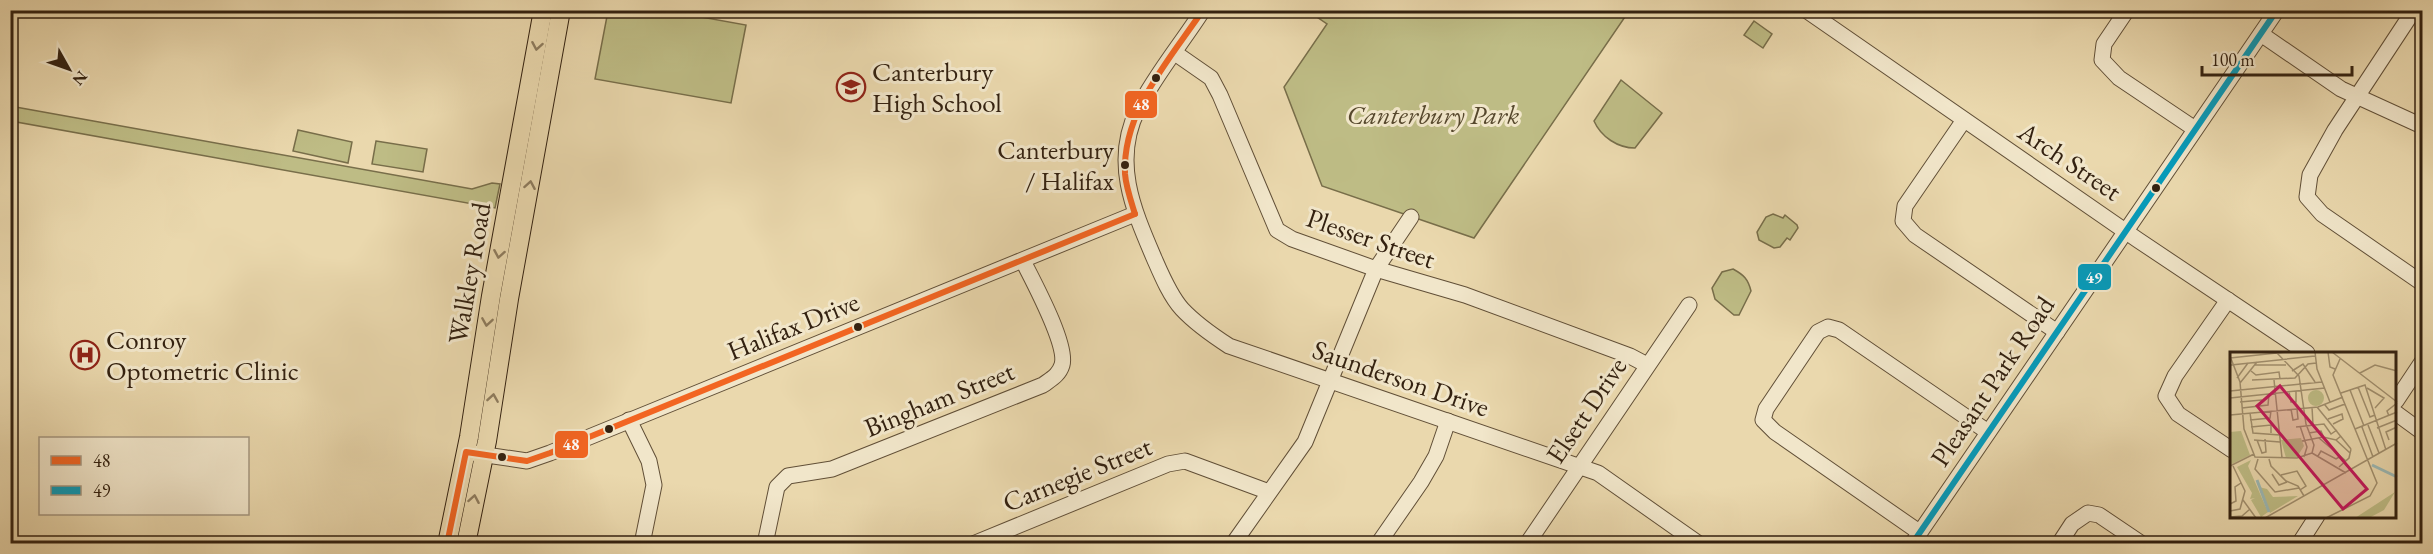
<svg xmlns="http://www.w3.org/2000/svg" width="2433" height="554" font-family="'EB Garamond',serif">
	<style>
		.green { fill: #bebc85; stroke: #786e4a; stroke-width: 1.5 }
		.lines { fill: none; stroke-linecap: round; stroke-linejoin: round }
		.minor-casing { stroke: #614f37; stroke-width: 17 }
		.major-casing { stroke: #332110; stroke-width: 20 }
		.minor { stroke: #f1e6ca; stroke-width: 15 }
		.major { stroke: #ead8ad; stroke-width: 18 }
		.bus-1-casing { stroke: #f1e6ca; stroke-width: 10 }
		.bus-2-casing { stroke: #f1e6ca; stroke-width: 10 }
		.bus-1 { stroke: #f26522; stroke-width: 6 }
		.bus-2 { stroke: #059bbb; stroke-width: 6 }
		.oneway { stroke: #8e7c5e }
		.bus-dot { fill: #332110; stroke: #f1e6ca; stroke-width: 2 }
		.labels { text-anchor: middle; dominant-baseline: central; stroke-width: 6; stroke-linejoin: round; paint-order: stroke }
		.bus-label { font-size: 26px; fill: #332110; stroke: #f1e6ca; text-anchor: end }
		.poi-label { font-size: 27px; fill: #332110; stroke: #f1e6ca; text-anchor: start }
		.park-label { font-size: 27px; font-style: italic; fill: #56482d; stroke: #f1e6ca }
		.street-label { font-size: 27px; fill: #332110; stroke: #f1e6ca }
		.inset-river { fill: none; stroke: #9bb8b4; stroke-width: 3 }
		.inset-road { fill: none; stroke: #a18f6e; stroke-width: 1.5 }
		.view { fill: #c2185b; fill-opacity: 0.15; stroke: #c2185b; stroke-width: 3 }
		.inset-edge { fill: none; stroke: #332110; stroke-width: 3 }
		.line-badge { stroke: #f1e6ca; stroke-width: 2 }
		.badge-label { font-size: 16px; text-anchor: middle; font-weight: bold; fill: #fff }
	</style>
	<rect width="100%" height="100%" fill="#ead8ad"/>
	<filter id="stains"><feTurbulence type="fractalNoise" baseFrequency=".00333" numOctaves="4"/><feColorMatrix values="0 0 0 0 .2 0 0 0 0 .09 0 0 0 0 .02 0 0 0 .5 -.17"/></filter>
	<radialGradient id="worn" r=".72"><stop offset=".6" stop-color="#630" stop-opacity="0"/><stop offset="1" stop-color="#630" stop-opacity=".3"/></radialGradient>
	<!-- green -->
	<g class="green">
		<path d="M608 11H668L746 25 731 103 595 79Z"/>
		<path d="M1308 11H1629L1474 238 1322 186 1284 87 1327 24Z"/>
		<path d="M1754 21 1772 34 1763 48 1744 35Z"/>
		<path d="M1621 80 1662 113 1635 148C1618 148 1601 137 1594 121Z"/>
		<path d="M10 106 472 189 492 183 500 184 495 208 11 121Z"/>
		<path d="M298 130 352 142 348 163 293 151Z"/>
		<path d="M376 141 427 149 423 172 372 164Z"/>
		<path d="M1773 214 1783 218 1785 215 1797 225 1798 228 1790 240 1787 238 1780 247 1774 248 1759 240 1757 232 1766 217Z"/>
		<path d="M1733 269C1744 275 1748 279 1751 291L1739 315H1734L1715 299 1712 288 1722 272Z"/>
	</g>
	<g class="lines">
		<!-- minor casing -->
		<g class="minor-casing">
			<g id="minor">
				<path d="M1203 10C1182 43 1155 75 1138 109 1112 161 1133 209 1154 258 1161 274 1170 296 1182 309 1196 324 1212 335 1229 346L1598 473 1699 544"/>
				<path d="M1806 10 2138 240 2307 353"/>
				<path d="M2127 10 2104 44 2102 60 2119 78 2195 129"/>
				<path d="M2414 10 2335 130 2310 175 2307 197 2322 214 2422 283"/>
				<path d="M2261 34 2341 89 2422 126"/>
				<path d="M1175 53 1211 78 1220 95 1277 230 1292 239 1376 269 1465 295 1630 356 1647 365"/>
				<path d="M1964 120 1905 206 1903 221 1915 235 2057 332"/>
				<path d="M2228 300 2175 376 2166 396 2178 414 2232 450"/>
				<path d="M2396 401 2422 362"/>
				<path d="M2396 413 2422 432"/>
				<path d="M629 420 649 461 654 485 642 544"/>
				<path d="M473 453 527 461 550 453 1135 214"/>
				<path d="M1919 532 1775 432 1763 420 1766 409 1818 332 1828 327 1839 330 1988 432"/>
				<path d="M765 544 777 487 788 476 832 469 1043 385C1051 379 1059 375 1062 365 1068 345 1033 281 1023 261"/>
				<path d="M973 544 1168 464 1185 461 1269 492"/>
				<path d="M1233 544 1305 442 1376 269 1411 217"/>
				<path d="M1378 544 1421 482 1436 456 1448 421"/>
				<path d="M1527 544 1689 305"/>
				<path d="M1912 544 2277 10"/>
				<path d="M2059 544 2072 524 2088 513 2099 515 2142 544"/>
				<path d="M2299 544 2317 516"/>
			</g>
		</g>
		<!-- major casing -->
		<g class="major-casing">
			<g id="major">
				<path d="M447 544 469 437 491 296 543 10"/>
				<path d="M466 544 487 441 509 299 561 10"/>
			</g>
		</g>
		<!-- minor -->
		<use href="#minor" class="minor"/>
		<!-- major -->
		<use href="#major" class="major"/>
		<!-- bus-1 casing -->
		<g class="bus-1-casing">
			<g id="bus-1">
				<path d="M1135 214C1131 201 1126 187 1125 174 1122 111 1170 59 1203 10"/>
				<path d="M447 544 466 452 527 461 550 453 1135 214"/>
			</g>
		</g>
		<!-- bus-2 casing -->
		<g class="bus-2-casing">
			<path id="bus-2" d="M1912 544 2277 10"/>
		</g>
		<!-- bus-1 -->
		<use href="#bus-1" class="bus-1"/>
		<!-- bus-2 -->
		<use href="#bus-2" class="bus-2"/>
	</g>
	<!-- one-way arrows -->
	<defs><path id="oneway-chevron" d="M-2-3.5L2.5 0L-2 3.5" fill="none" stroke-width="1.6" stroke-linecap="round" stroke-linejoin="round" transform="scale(1.5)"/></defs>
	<g class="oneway">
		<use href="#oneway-chevron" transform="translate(537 46) rotate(100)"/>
		<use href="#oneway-chevron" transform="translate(530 185) rotate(-80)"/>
		<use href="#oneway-chevron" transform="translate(499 254) rotate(100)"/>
		<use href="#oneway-chevron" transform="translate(487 322) rotate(99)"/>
		<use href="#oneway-chevron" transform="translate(493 398) rotate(-81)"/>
		<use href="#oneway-chevron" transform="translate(474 499) rotate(-80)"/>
	</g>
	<!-- icons -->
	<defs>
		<g id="school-ring" transform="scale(1.5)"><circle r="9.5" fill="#f1e6ca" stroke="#8f2418" stroke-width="1.5"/><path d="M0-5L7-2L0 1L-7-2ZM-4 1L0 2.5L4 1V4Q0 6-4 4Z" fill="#8f2418"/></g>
		<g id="hospital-ring" transform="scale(1.5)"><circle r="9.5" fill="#f1e6ca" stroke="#8f2418" stroke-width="1.5"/><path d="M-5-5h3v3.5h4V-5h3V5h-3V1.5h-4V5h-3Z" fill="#8f2418"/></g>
	</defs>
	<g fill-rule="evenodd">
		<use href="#school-ring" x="851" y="87"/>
		<use href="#hospital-ring" x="85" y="355"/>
	</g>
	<!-- markers -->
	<g class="bus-dot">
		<circle cx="1156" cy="78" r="5"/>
		<circle cx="1125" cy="165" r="5"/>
		<circle cx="2156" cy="188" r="5"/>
		<circle cx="858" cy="327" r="5"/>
		<circle cx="609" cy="429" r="5"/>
		<circle cx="502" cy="457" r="5"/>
	</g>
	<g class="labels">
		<!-- bus labels -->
		<g class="bus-label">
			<text x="1114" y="150">Canterbury<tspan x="1114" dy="31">/ Halifax</tspan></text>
		</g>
		<!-- poi labels -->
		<g class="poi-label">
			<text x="872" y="71">Canterbury<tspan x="872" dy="31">High School</tspan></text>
			<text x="106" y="339">Conroy<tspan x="106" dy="31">Optometric Clinic</tspan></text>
		</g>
		<!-- park labels -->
		<g class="park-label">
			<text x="1433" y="114">Canterbury Park</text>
		</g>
		<!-- street labels -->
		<g class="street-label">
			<text transform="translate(2070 161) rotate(34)">Arch Street</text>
			<text transform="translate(1371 238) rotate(19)">Plesser Street</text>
			<text transform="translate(469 273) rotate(-80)">Walkley Road</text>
			<text transform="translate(793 326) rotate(-22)">Halifax Drive</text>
			<text transform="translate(1401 378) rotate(19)">Saunderson Drive</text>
			<text transform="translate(1992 381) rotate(-56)">Pleasant Park Road</text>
			<text transform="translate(939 399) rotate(-22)">Bingham Street</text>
			<text transform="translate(1586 410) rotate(-56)">Elsett Drive</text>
			<text transform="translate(1077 474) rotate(-22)">Carnegie Street</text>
		</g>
	</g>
	<!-- overview -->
	<g transform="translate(2230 352)">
		<rect width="166" height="166" fill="#ead8ad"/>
		<path d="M78 46a8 8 0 1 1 16 0a8 8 0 1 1-16 0ZM11 79 20 103 0 113V80ZM71 86 74 94 67 105 56 106 51 88ZM21 108 18 114 38 160 31 165 21 148 25 146 20 147 22 141 7 115ZM29 135 37 137 43 145 68 144 40 161ZM165 140 154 158 139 166H125Z" fill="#bebc85"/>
		<path class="inset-river" d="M142 113 167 125M27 128 39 160"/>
		<path class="inset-road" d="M46 0 69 24 76 72 84 93 82 101M85 0 87 17 100 50M98 0 100 15 105 17M102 0 167 50M0 4 10 30 14 77 25 105 67 106 82 101M0 6 56 0M1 13 85 4M25 13H56M21 19 26 23 49 20 50 27M62 19 73 12 85 30M130 21 145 13 167 19M7 26 18 11M22 28 65 26 78 12 86 11M44 28 52 106M10 31 27 10M128 35 140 65 145 63M137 36 154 46 145 56M120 38 134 74M0 39 92 30M59 40 61 50H66V39M111 41 135 33 156 98M0 46 95 36M10 50 32 48M95 53 99 58 115 52M82 55 83 73M87 55 121 97M12 56 38 53 39 42M61 57 63 68 68 67 67 57M20 61 23 81 50 83M0 63 88 55 113 45M159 64 157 59 167 51M98 67 112 62 113 67 103 72M20 68 40 66 41 59M138 73 149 101M70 74 77 95 74 105M21 75 41 73V81M66 75 94 72 101 82 107 78M132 75 143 105M147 76 167 68M125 77 167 60M79 81 91 79 94 86M89 86 116 109M24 88 50 90M27 88 32 101 36 100 35 87M106 88 120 101M159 88 156 80 167 75M72 89 93 85 106 88 111 84M82 101 116 121M88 104 91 99 106 107 111 104M28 107 25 117 45 140 69 136M39 107 41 114 56 129 68 134 74 144M0 114 24 102M109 115 119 106 121 97M42 122 49 133 57 130M51 123 67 119 76 134 70 138M13 148 26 166M0 152 6 149 5 135 11 131M0 159 10 157 15 139 3 114M0 165 12 164 20 157M35 166 167 91M96 166 140 144 147 131 103 23 110 7"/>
		<path class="view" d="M50 34 137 137 113 157 27 54Z"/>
		<rect width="166" height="166" class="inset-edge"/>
	</g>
	<g class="line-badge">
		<rect x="1124" y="90" width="34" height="29" rx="6" fill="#f26522"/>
		<rect x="2077" y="263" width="35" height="28" rx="6" fill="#059bbb"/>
		<rect x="554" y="430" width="35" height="29" rx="6" fill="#f26522"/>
	</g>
	<g class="badge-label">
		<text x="1141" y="110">48</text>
		<text x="2094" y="283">49</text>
		<text x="571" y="450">48</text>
	</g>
	<!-- margin -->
	<rect width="2433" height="554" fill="none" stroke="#ead8ad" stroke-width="36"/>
	<rect x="12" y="12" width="2409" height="530" fill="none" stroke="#332110" stroke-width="3"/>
	<rect x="18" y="18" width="2397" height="518" fill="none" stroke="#332110" stroke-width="1.5"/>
	<!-- legend -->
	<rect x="39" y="437" width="210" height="78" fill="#f1e6ca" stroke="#a59780" stroke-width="1.5"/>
	<rect x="51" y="456" width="30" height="9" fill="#f26522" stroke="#a59780" stroke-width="1.5"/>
	<text x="93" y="467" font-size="18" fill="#332110">48</text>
	<rect x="51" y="486" width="30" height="9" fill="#059bbb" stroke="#a59780" stroke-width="1.5"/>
	<text x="93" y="497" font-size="18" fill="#332110">49</text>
	<!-- north arrow -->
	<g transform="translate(69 69) rotate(130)" stroke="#f1e6ca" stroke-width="4.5" paint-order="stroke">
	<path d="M0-4.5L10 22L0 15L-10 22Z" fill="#332110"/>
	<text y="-9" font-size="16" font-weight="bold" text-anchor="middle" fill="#332110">N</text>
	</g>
	<!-- scale -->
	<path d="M2202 66v9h150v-9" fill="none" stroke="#332110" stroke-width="3"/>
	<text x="2211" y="66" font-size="18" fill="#332110" stroke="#f1e6ca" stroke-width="4.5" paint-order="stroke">100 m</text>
	<rect width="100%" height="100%" filter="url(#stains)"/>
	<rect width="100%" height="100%" fill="url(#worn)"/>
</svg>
